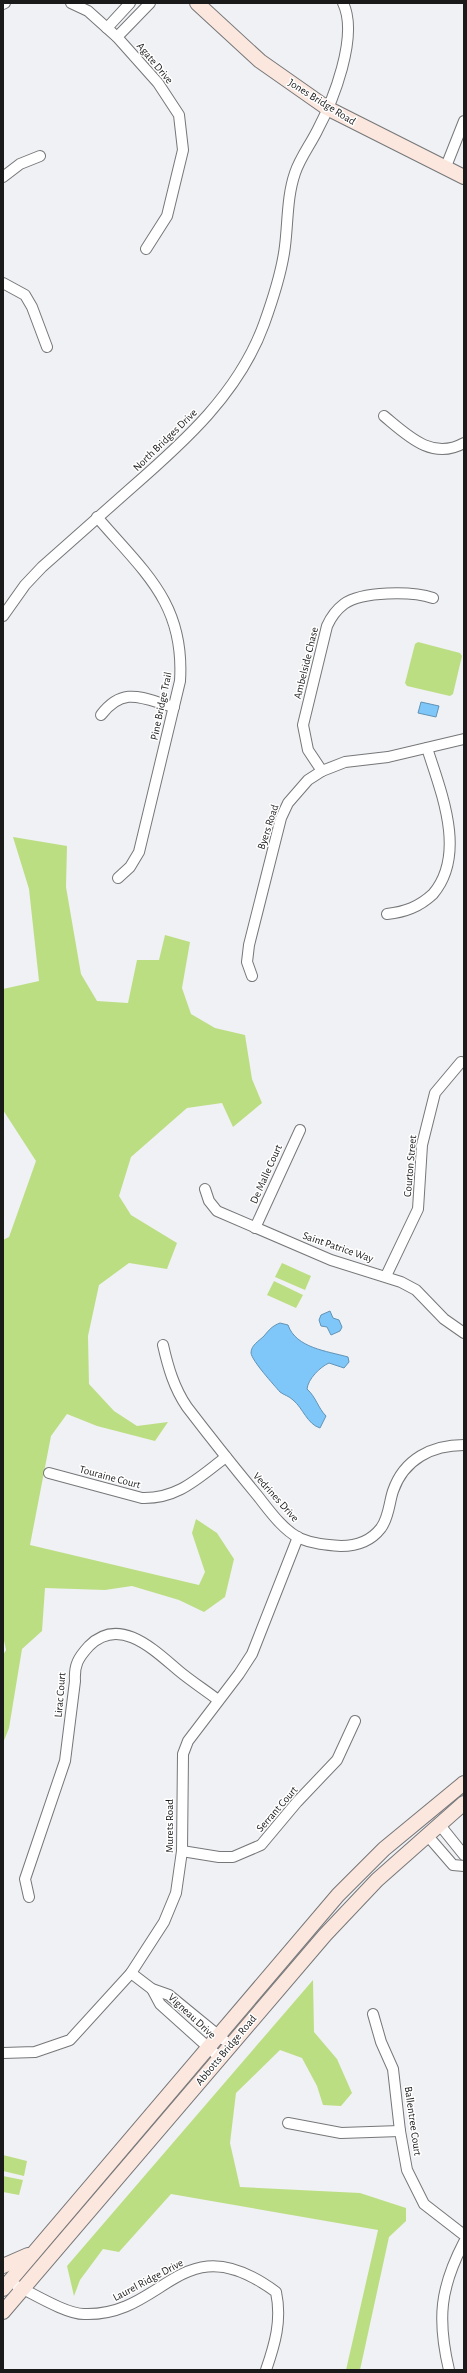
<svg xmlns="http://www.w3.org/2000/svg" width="467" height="2373" font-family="'Alegreya Sans',sans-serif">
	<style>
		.green { fill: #bcde83 }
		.water { fill: #7fc7f8; stroke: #6193b6 }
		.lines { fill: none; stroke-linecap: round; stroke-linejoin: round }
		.minor-casing { stroke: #767779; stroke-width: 12 }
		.secondary-casing { stroke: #767779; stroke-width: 16 }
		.minor { stroke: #fff; stroke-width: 10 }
		.secondary { stroke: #fce7df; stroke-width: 14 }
		.labels { text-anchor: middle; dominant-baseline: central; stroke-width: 3; stroke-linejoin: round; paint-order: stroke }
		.street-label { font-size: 11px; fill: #1a1a1b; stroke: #fff }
	</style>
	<rect width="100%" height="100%" fill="#f0f1f4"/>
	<!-- green -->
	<g class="green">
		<path d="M418 642 460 653 462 656 453 694 450 696 407 686 405 683 415 644Z"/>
		<path d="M13 837 67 846 66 887 81 974 97 1001 128 1003 137 960H159L165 935 190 942 182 988 191 1014 215 1028 245 1035 252 1079 262 1103 233 1127 222 1103 187 1108 131 1157 119 1196 131 1215 177 1243 167 1269 129 1263 99 1285 88 1336 89 1384 114 1411 137 1426 168 1422 155 1441 97 1426 67 1414 51 1436 30 1545 199 1585 205 1572 192 1533 196 1519 217 1533 234 1559 225 1597 204 1612 179 1600 132 1586 105 1590 45 1588 42 1631 22 1649 9 1728 3 1743V1655L6 1650 3 1636V1240L9 1237 36 1161 3 1110V989L39 981 29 889Z"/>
		<path d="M282 1263 311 1276 305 1290 275 1277Z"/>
		<path d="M274 1281 303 1295 296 1308 267 1295Z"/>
		<path d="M313 1980 314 2032 337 2059 352 2093 341 2106 323 2105 317 2086 302 2058 280 2050 236 2093 230 2143 240 2187 360 2193 406 2208V2221L389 2237 360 2370H346L378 2230 171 2194 119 2252 103 2249 80 2280 74 2296 67 2266Z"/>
		<path d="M3 2155 27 2161 24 2176 3 2171Z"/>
		<path d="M3 2176 23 2180 19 2195 3 2192Z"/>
	</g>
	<!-- water -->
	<g class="water">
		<path d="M421 702 439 706 436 717 418 713Z"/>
		<path d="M330 1311 333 1318 339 1320 342 1327 340 1331 331 1335 327 1327 321 1326 319 1320 321 1315Z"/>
		<path d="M280 1323 288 1325C296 1348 327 1351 348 1357L349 1362 344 1368 329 1363C320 1367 308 1379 307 1389 316 1397 318 1408 326 1416L320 1428C307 1424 303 1408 293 1400 289 1396 284 1395 280 1392 274 1385 252 1361 251 1353 251 1345 259 1341 264 1336 269 1330 272 1326 280 1323Z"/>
	</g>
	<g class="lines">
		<!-- minor casing -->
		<g class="minor-casing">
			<g id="minor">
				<path d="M71 3 88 11 117 37 158 83 179 115 183 150 167 216 146 249"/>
				<path d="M3 4 5 3"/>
				<path d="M107 28 130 3"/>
				<path d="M117 37 150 3"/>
				<path d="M445 169 464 121"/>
				<path d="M3 177 20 164 40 156"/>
				<path d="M3 283 25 295 32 307 47 347"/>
				<path d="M384 416C407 435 432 461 464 443"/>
				<path d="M97 517C144 572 185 603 180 681L139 852 130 867 118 878"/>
				<path d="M3 616 25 585 42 567C71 541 101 515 130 489 184 442 239 393 264 324 273 299 282 272 285 246 288 222 287 196 295 173 300 158 310 145 317 131 333 101 359 36 343 3"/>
				<path d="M101 715C124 685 143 699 174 707"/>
				<path d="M322 771 308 750 303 725 327 626C331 617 336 610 344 604 362 591 412 591 433 598"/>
				<path d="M387 914C405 912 419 907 433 894 467 854 441 792 427 748"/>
				<path d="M252 976 247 962 249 945 281 818 288 803 308 780 322 771 345 762 388 757 464 739"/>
				<path d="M205 1189 209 1201 217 1211 331 1260 401 1282 416 1290 444 1319 464 1333"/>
				<path d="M255 1228 300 1130"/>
				<path d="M386 1276 418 1209 422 1145 435 1093 461 1062"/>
				<path d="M163 1345C168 1367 174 1388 187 1407 210 1437 233 1466 257 1495 269 1510 282 1529 299 1538 313 1544 327 1545 341 1546 357 1546 371 1541 381 1528 389 1517 389 1503 393 1491 404 1459 432 1445 464 1445"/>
				<path d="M49 1473 142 1498C178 1499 198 1478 226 1457"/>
				<path d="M439 1824 464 1855"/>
				<path d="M427 1835 453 1865 464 1866"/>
				<path d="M182 1851 219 1857H233L261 1845 297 1802 337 1760 355 1721"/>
				<path d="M29 1897 25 1879 65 1761 75 1681C74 1665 78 1658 89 1646 120 1615 155 1651 179 1671 191 1681 205 1690 218 1700"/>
				<path d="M131 1973 152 1989 169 1995 224 2040"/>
				<path d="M152 1989 160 2004 220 2058"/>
				<path d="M373 2014 381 2042 393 2069 400 2131 407 2170 424 2204 464 2235"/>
				<path d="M3 2053 35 2052 70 2040 131 1973 164 1922 176 1893 182 1851 183 1754 188 1741 239 1674 252 1654 298 1537"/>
				<path d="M288 2123 341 2133 400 2131"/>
				<path d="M17 2286C34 2294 66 2314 84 2314 166 2317 181 2222 276 2292 282 2320 275 2344 266 2370"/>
				<path d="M449 2370C437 2319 440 2288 464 2242"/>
			</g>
		</g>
		<!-- secondary casing -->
		<g class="secondary-casing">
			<g id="secondary">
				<path d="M197 3 260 61 327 108 464 177"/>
				<path d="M3 2266 28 2255"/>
				<path d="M3 2289 338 1895 384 1849 464 1783"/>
				<path d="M3 2312 325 1935 377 1880 464 1803"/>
			</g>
		</g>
		<!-- minor -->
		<use href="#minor" class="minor"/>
		<!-- secondary -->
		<use href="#secondary" class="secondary"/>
	</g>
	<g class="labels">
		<!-- street labels -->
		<g class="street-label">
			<text transform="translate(155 63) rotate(50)">Agate Drive</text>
			<text transform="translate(322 102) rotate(32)">Jones Bridge Road</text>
			<text transform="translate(165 440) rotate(-44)">North Bridges Drive</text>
			<text transform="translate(306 663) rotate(-76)">Ambelside Chase</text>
			<text transform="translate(161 706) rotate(-78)">Pine Bridge Trail</text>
			<text transform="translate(268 827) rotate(-72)">Byers Road</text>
			<text transform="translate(410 1166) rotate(-85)">Courton Street</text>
			<text transform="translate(266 1174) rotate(-66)">De Malle Court</text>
			<text transform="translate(338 1247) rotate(19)">Saint Patrice Way</text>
			<text transform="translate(110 1477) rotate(15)">Touraine Court</text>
			<text transform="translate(276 1497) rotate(48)">Vedrines Drive</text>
			<text transform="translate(60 1695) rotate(-85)">Lirac Court</text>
			<text transform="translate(277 1809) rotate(-49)">Serrant Court</text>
			<text transform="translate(169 1826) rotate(-90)">Murets Road</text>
			<text transform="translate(192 2016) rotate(43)">Vigneau Drive</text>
			<text transform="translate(226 2050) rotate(-50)">Abbotts Bridge Road</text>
			<text transform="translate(413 2121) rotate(82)">Ballentree Court</text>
			<text transform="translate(148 2280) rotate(-28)">Laurel Ridge Drive</text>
		</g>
	</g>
	<!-- border -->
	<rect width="467" height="2373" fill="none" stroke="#1a1a1b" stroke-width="8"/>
</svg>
